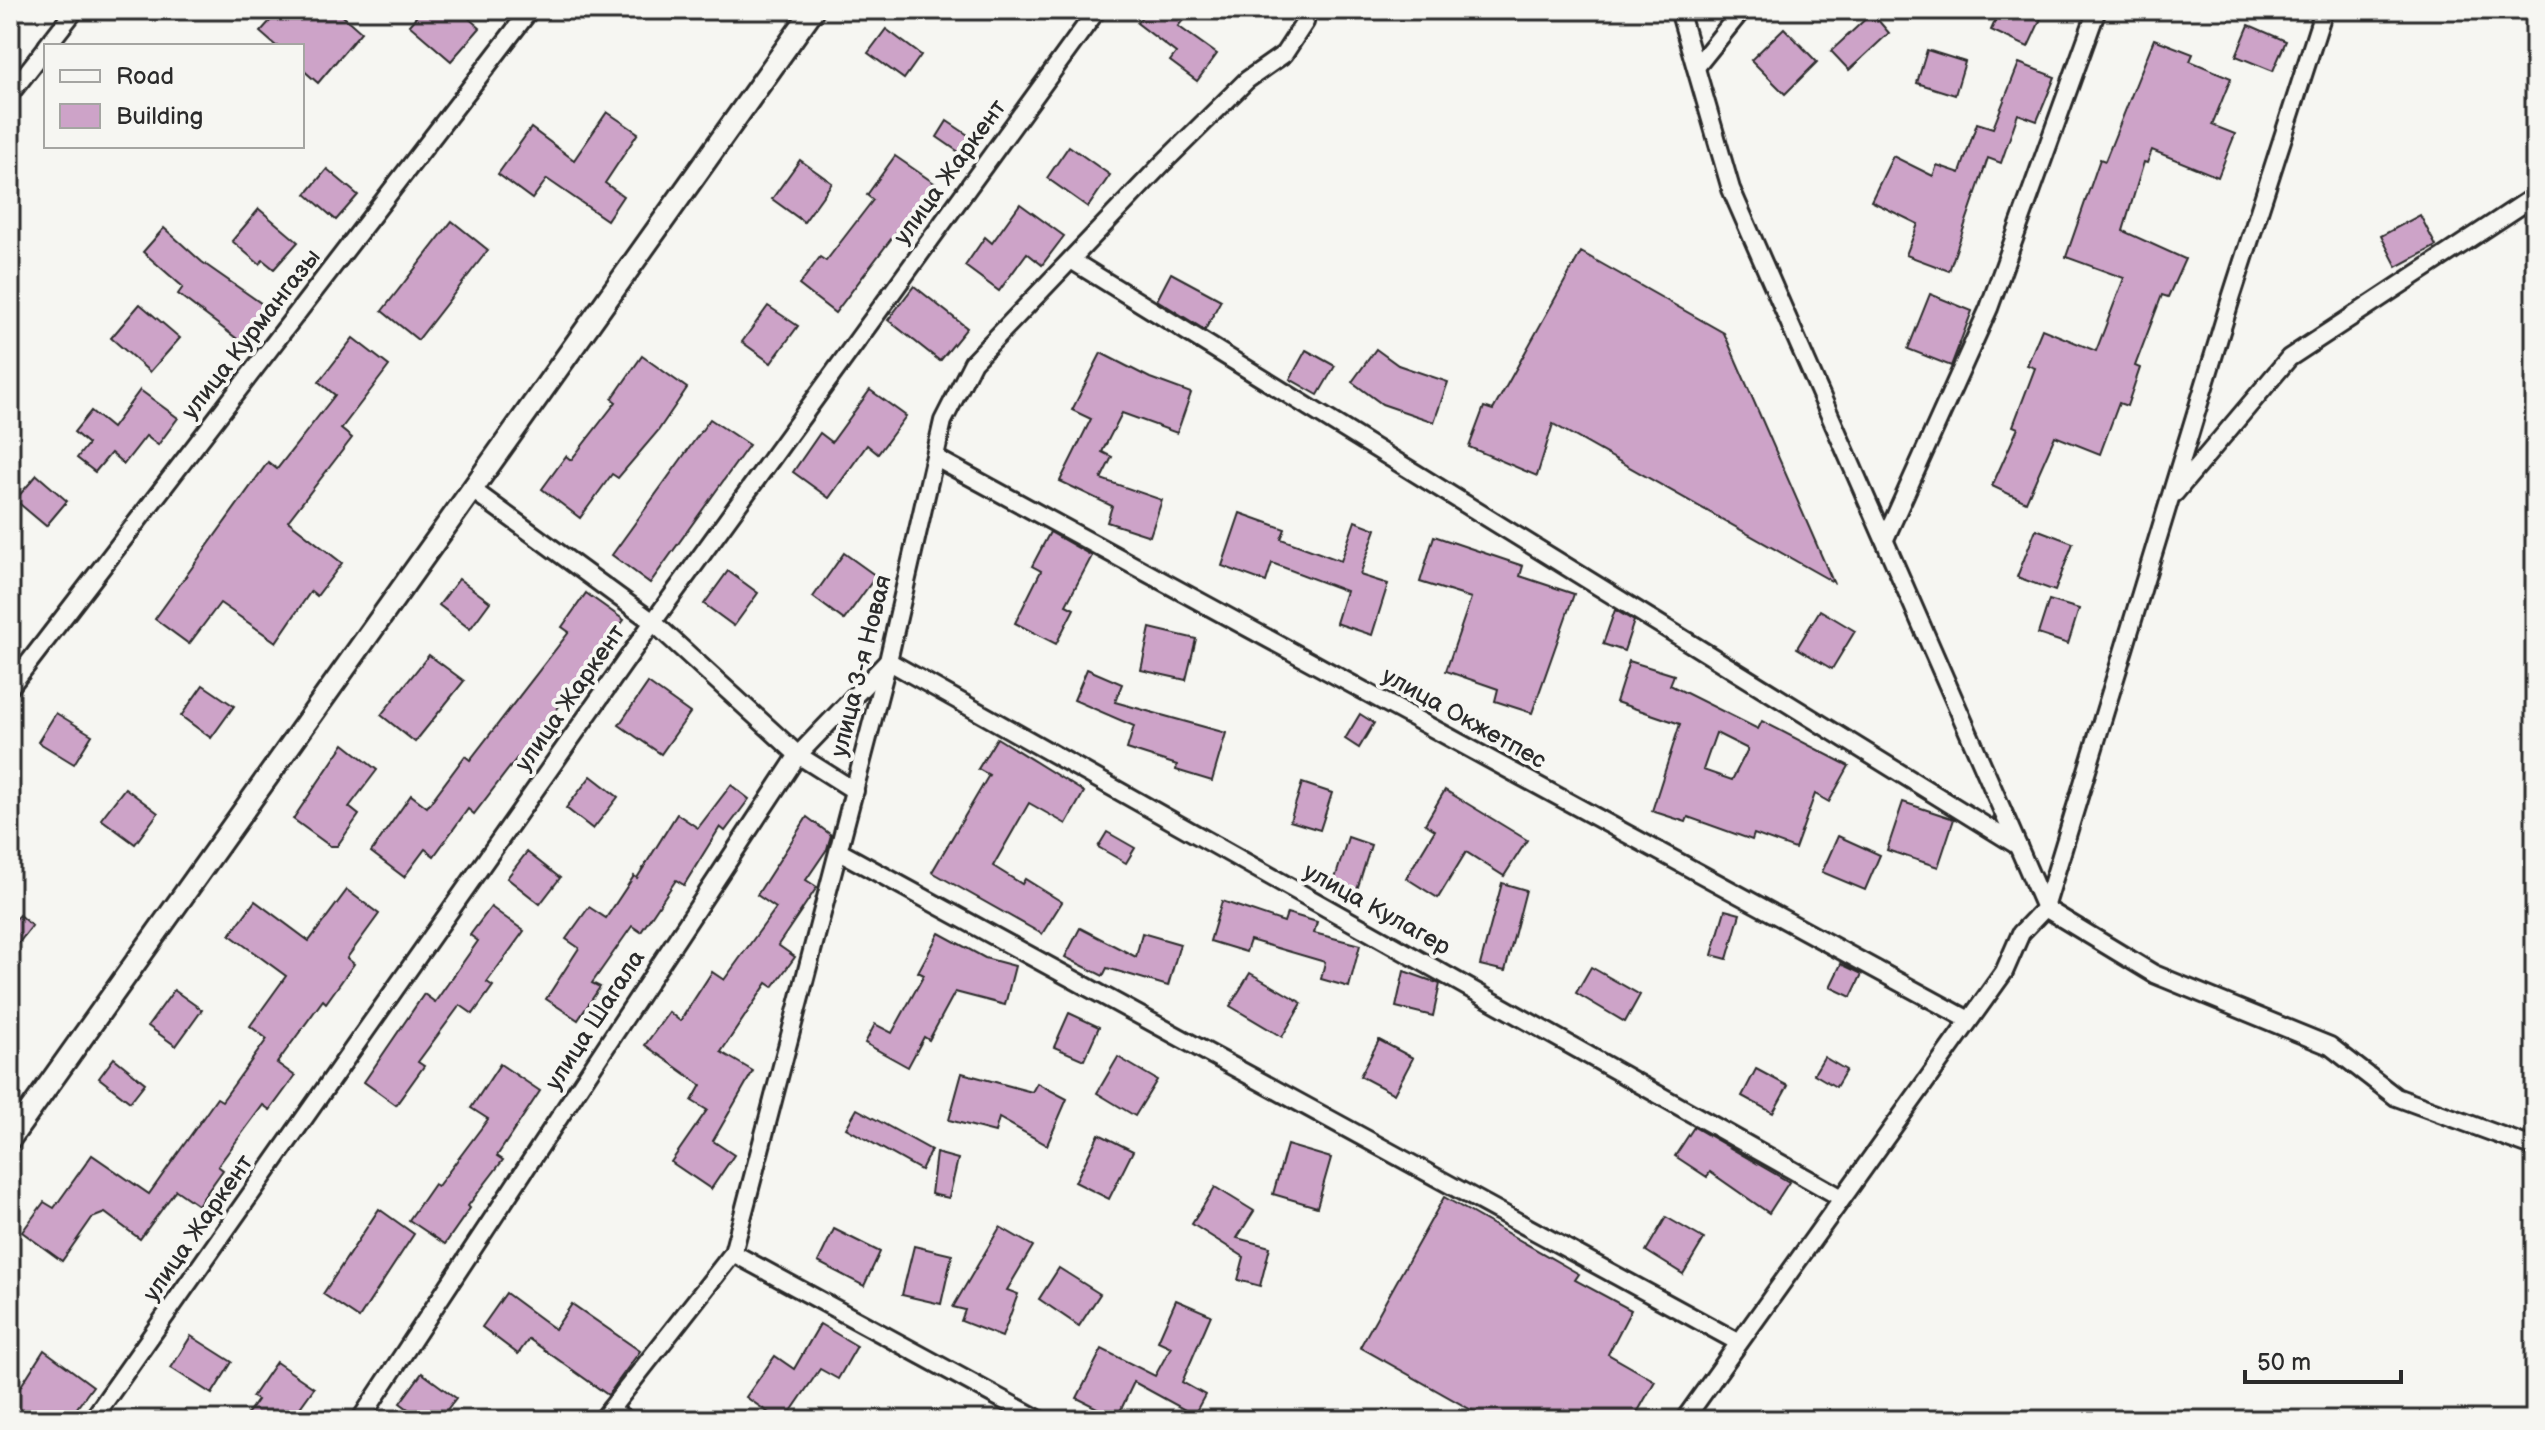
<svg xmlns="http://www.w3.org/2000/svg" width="2545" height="1430" font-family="'Balsamiq Sans',sans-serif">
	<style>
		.building { fill: #cda3c8; stroke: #2b2b2b; stroke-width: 2; fill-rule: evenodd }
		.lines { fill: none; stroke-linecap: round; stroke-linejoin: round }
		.minor-casing { stroke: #2b2b2b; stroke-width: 22 }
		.tertiary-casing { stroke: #2b2b2b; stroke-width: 26 }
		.minor { stroke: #f6f6f2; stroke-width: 16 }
		.tertiary { stroke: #f6f6f2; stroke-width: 20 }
		.labels { text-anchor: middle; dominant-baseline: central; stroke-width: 8; stroke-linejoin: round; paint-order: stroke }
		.street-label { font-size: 24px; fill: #2b2b2b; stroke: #f6f6f2 }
	</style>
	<rect width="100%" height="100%" fill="#f6f6f2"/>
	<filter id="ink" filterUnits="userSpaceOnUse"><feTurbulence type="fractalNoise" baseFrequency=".0125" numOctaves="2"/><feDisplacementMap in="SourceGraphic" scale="16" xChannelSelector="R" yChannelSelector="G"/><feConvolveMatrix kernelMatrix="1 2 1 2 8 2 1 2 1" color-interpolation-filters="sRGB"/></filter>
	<g filter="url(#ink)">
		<!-- building -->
		<g class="building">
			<path d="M280 10H336L361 32 318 83 302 69V46H276L260 32Z"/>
			<path d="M422 10H459L480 28 451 61 409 25Z"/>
			<path d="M1147 10H1175L1185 18 1178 26 1217 54 1197 81 1170 61 1176 53 1137 23Z"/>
			<path d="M2000 10H2045L2028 47 1991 30Z"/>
			<path d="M1872 13 1889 33 1849 70 1831 51Z"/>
			<path d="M2249 25 2286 41 2273 71 2236 56Z"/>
			<path d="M1784 28 1817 62 1785 94 1751 60Z"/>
			<path d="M886 29 921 55 904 79 868 53Z"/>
			<path d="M2154 39 2193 54 2190 61 2231 78 2212 125 2235 134 2218 177 2152 150 2147 163 2144 162 2123 231 2185 259 2168 297 2162 295 2135 366 2140 368 2127 406 2119 403 2100 454 2055 436 2026 502 1992 486 2018 428 2013 426 2035 368 2027 365 2042 329 2096 351 2124 278 2066 257 2100 159 2105 161Z"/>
			<path d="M1927 50 1965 62 1955 95 1917 83Z"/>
			<path d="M2019 63 2055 77 2037 121 2018 114 2001 163 1988 158 1949 271 1906 255 1918 224 1871 201 1893 156 1933 176 1937 165 1960 173 1977 123 1993 128Z"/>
			<path d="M607 112 638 133 605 183 623 196 607 220 547 179 532 199 498 174 531 128 574 160Z"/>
			<path d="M947 121 980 143 969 159 937 137Z"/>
			<path d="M1069 146 1110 175 1088 207 1047 178Z"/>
			<path d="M895 156 937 185 909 225 904 222 835 313 799 285 820 257 826 261 873 200 867 195Z"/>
			<path d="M800 160 832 183 804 222 772 199Z"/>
			<path d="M327 169 358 195 336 220 306 194Z"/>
			<path d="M1020 204 1064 236 1042 265 1027 253 999 291 965 266 985 237 992 243Z"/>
			<path d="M259 209 298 242 274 269 263 260 259 264 232 241Z"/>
			<path d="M2420 215 2436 246 2397 267 2381 236Z"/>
			<path d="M452 221 488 250 418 340 382 311Z"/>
			<path d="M164 228 202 262 265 306 240 341 178 294 183 287 143 252Z"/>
			<path d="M1581 252 1724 333 1833 582 1553 424 1537 476 1469 447 1484 407 1493 410Z"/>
			<path d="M1171 273 1221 300 1205 330 1157 300Z"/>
			<path d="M914 286 967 328 940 361 888 320Z"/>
			<path d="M1930 294 1972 311 1951 366 1908 349Z"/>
			<path d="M140 304 180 338 150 372 111 338Z"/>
			<path d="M768 306 798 326 771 363 742 342Z"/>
			<path d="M353 338 389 366 341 429 352 438 288 521 342 563 317 596 311 591 276 642 220 603 189 644 155 619 268 462 277 469 335 395 319 382Z"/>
			<path d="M1376 349 1398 365 1448 382 1434 422 1382 404 1352 382Z"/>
			<path d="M1306 350 1335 366 1318 395 1290 379Z"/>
			<path d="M1101 353 1150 378 1191 393 1177 433 1122 413 1102 452 1112 457 1101 479 1162 500 1150 536 1107 522 1112 506 1060 481 1091 419 1072 410Z"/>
			<path d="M642 356 687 388 658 431 618 478 612 474 580 518 542 489 566 456 571 460 616 402 612 399Z"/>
			<path d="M140 390 178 418 158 445 146 436 124 464 111 453 95 472 77 458 88 444 74 432 91 411 112 428Z"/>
			<path d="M870 390 906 416 878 454 867 445 829 498 793 472 820 433 832 442Z"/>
			<path d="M710 419 749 445 650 583 612 555Z"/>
			<path d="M37 475 67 501 46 526 15 500Z"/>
			<path d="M1240 513 1285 529 1281 539 1341 561 1355 521 1376 529 1360 575 1388 584 1372 635 1336 623 1346 591 1272 563 1266 582 1222 566Z"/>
			<path d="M2036 529 2073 543 2055 591 2017 577Z"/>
			<path d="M1050 532 1092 556 1066 605 1074 609 1056 644 1015 623 1041 571 1032 566Z"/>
			<path d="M1434 536 1523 566 1520 576 1574 594 1532 713 1495 701 1498 689 1446 671 1471 598 1420 582Z"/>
			<path d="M844 553 876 576 844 620 813 597Z"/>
			<path d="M728 571 758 593 734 626 704 604Z"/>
			<path d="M459 579 490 602 470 629 439 605Z"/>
			<path d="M586 593 624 620 545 725 547 727 522 762 517 758 474 814 468 809 434 856 425 849 404 877 371 852 411 795 427 807 465 756 470 760 569 632 562 627Z"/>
			<path d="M2049 600 2079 609 2068 644 2038 634Z"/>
			<path d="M1615 610 1634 621 1624 651 1603 644Z"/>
			<path d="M1820 610 1855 631 1832 669 1797 648Z"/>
			<path d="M1150 628 1196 639 1186 680 1141 670Z"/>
			<path d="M429 655 464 681 415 742 381 715Z"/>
			<path d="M1629 661 1674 675 1670 685 1758 729 1762 721 1849 766 1829 802 1815 794 1795 849 1754 834 1752 840 1688 817 1686 822 1652 811 1680 724 1616 702ZM1716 733 1748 749 1732 780 1703 770Z"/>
			<path d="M1087 669 1122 684 1115 702 1226 733 1212 781 1176 770 1177 765 1127 749 1134 726 1074 700Z"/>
			<path d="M648 683 690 713 661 754 619 725Z"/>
			<path d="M203 685 234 706 211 738 181 716Z"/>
			<path d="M56 713 92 735 74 764 38 742Z"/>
			<path d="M1360 714 1374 723 1359 748 1345 739Z"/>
			<path d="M997 738 1084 792 1066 824 1029 803 993 866 1022 884 1025 879 1062 902 1042 934 932 872 989 775 978 769Z"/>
			<path d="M344 744 377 770 349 807 359 815 337 846H330L293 819Z"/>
			<path d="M591 776 618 797 593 829 566 808Z"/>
			<path d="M1302 783 1332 793 1320 830 1290 821Z"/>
			<path d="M731 785 749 799 725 831 720 827 684 885 676 880 641 932 632 926 592 983 600 987 578 1020 546 999 579 948 566 939 589 907 606 918 634 876 637 878 677 814 698 828Z"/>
			<path d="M125 788 158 813 135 844 101 819Z"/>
			<path d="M1445 790 1527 840 1504 876 1466 852 1438 898 1406 878 1435 830 1425 824Z"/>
			<path d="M1903 802 1954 819 1938 867 1887 850Z"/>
			<path d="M807 817 831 835 827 849 806 880 817 887 778 945 795 957 773 987 767 983 721 1052 753 1071 713 1141 734 1155 711 1189 671 1162 707 1110 692 1101 701 1085 645 1045 669 1012 680 1021 712 972 724 980 776 908 757 895Z"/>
			<path d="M1107 832 1135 848 1126 863 1098 847Z"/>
			<path d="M1838 836 1880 855 1865 890 1822 872Z"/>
			<path d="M1348 837 1371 845 1357 890 1334 882Z"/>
			<path d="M527 852 560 878 540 904 507 878Z"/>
			<path d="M1502 883 1526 890 1505 971 1480 965Z"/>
			<path d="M347 890 379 914 347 958 354 964 326 1003 323 1000 277 1063 295 1076 270 1110 263 1105 218 1166 223 1170 198 1205 176 1190 140 1239 105 1213 92 1218 62 1261 22 1232 44 1202 54 1208 92 1155 149 1194 217 1098 222 1101 267 1039 250 1026 286 976 230 935 255 901 309 941Z"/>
			<path d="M1222 901 1284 922 1287 913 1317 922 1314 933 1360 945 1349 987 1321 979 1325 962 1250 940 1246 952 1210 941Z"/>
			<path d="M491 907 524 931 487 982 493 986 473 1014 460 1005 418 1062 424 1066 396 1105 364 1082 424 994 435 1002 478 941 470 935Z"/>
			<path d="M1725 910 1740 914 1727 959 1712 955Z"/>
			<path d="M19 915 32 926 10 954V926Z"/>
			<path d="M1080 928 1136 957 1142 933 1180 944 1168 986 1107 968 1103 976 1065 957Z"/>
			<path d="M939 933 985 958 1015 966 1005 1005 955 992 929 1040 924 1037 908 1067 865 1043 875 1024 892 1033 924 975 918 972Z"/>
			<path d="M1841 964 1862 974 1851 997 1830 987Z"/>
			<path d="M1591 967 1640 995 1625 1022 1576 993Z"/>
			<path d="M1404 971 1440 984 1433 1016 1396 1007Z"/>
			<path d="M1250 973 1302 1003 1282 1037 1230 1006Z"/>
			<path d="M174 990 202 1010 176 1046 148 1026Z"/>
			<path d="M1069 1013 1099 1027 1084 1060 1054 1047Z"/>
			<path d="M1379 1040 1413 1058 1394 1094 1360 1076Z"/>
			<path d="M1118 1057 1157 1080 1135 1116 1097 1093Z"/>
			<path d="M1824 1057 1846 1070 1836 1087 1814 1074Z"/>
			<path d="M114 1058 145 1083 130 1102 99 1078Z"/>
			<path d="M500 1064 540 1091 497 1156 503 1160 468 1206 470 1208 445 1244 409 1220 434 1184 438 1186 488 1119 471 1108Z"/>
			<path d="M1756 1069 1788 1086 1773 1113 1742 1096Z"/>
			<path d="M962 1073 1032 1092 1037 1083 1067 1099 1047 1145 999 1118 995 1132 949 1120Z"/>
			<path d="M857 1109 931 1150 921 1170 846 1128Z"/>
			<path d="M1694 1127 1789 1182 1769 1213 1710 1172 1707 1177 1675 1156Z"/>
			<path d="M1099 1134 1133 1151 1109 1199 1075 1182Z"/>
			<path d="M1287 1145 1331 1158 1317 1207 1273 1194Z"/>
			<path d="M936 1153 958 1159 949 1198 931 1194Z"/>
			<path d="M1215 1187 1254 1211 1237 1238 1270 1247 1260 1286 1238 1280 1244 1257 1192 1224Z"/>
			<path d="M1444 1197 1579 1274 1575 1280 1631 1310 1608 1354 1655 1381 1633 1420H1489L1360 1347Z"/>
			<path d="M379 1209 414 1234 359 1318 323 1294Z"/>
			<path d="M1666 1217 1704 1239 1683 1274 1646 1251Z"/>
			<path d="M1000 1227 1033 1246 1007 1290 1018 1294 1002 1337 961 1321 965 1310 953 1307Z"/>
			<path d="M834 1229 880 1252 864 1286 818 1262Z"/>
			<path d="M914 1246 952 1255 941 1304 902 1295Z"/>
			<path d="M1059 1268 1100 1294 1079 1326 1039 1299Z"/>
			<path d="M506 1293 555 1329 572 1304 640 1351 608 1395 529 1339 518 1354 482 1327Z"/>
			<path d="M1176 1300 1211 1315 1182 1382 1205 1395 1194 1415 1134 1382 1117 1418 1077 1398 1102 1349 1155 1376 1171 1347 1158 1341Z"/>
			<path d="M820 1324 857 1346 838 1379 820 1369 785 1420H779L746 1397 775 1356 794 1369Z"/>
			<path d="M191 1336 232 1362 212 1394 171 1368Z"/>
			<path d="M44 1350 93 1386 68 1420H10V1403Z"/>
			<path d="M276 1362 314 1388 291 1420H243L257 1400 252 1397Z"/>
			<path d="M422 1373 456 1398 439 1420H423L400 1403Z"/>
		</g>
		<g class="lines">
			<!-- minor casing -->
			<g class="minor-casing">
				<g id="minor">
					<path d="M1679 10 1731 189 2045 908 2154 974 2330 1046 2396 1097 2535 1148"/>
					<path d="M47 46 75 10"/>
					<path d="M1696 67 1742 10"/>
					<path d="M10 94 46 48"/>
					<path d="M1071 260 2018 846"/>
					<path d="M936 458 1969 1020"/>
					<path d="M474 491 653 622 798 755 855 791"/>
					<path d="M2175 493 2289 358 2535 196"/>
					<path d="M1885 539 1989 308 2097 10"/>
					<path d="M10 687 530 10"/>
					<path d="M840 852 1738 1342"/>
					<path d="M733 1253 1040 1420"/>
					<path d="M610 1410 627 1420"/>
					<path d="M92 1420 653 622 1097 10"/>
					<path d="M360 1420 798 755 888 661 1842 1198"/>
					<path d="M602 1420 733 1253 888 661 943 421 973 362 1162 164 1247 80 1284 54 1305 22 1308 10"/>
					<path d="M1684 1420 2004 972 2021 933 2045 908 2232 295 2324 10"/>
				</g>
			</g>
			<!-- tertiary casing -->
			<g class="tertiary-casing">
				<path id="tertiary" d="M10 1139 813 10"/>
			</g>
			<!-- minor -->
			<use href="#minor" class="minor"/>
			<!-- tertiary -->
			<use href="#tertiary" class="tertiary"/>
		</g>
	</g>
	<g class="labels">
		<!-- street labels -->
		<g class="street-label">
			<text transform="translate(950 172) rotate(-54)">улица Жаркент</text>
			<text transform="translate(251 334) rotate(-52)">улица Курмангазы</text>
			<text transform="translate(861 666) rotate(-76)">улица 3-я Новая</text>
			<text transform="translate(570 698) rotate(-55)">улица Жаркент</text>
			<text transform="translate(1464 718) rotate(29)">улица Окжетпес</text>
			<text transform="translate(1377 909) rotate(29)">улица Кулагер</text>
			<text transform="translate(595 1020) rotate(-57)">улица Шагала</text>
			<text transform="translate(198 1228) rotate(-55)">улица Жаркент</text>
		</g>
	</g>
	<!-- margin -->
	<rect width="2545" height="1430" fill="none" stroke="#f6f6f2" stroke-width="40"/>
	<rect x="20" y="20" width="2505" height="1390" fill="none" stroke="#2b2b2b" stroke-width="3" filter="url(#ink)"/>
	<!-- legend -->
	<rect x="44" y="44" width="260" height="104" fill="#f6f6f2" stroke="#a5a5a2" stroke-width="2"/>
	<rect x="60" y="70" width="40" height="12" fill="#f6f6f2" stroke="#a5a5a2" stroke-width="2"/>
	<text x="116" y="84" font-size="24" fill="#2b2b2b">Road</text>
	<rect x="60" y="104" width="40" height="24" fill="#cda3c8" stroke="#a5a5a2" stroke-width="2"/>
	<text x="116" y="124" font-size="24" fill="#2b2b2b">Building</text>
	<!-- scale -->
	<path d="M2245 1370v12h156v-12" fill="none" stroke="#2b2b2b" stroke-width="4"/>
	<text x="2257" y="1370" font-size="24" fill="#2b2b2b" stroke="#f6f6f2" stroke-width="6" paint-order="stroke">50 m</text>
</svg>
